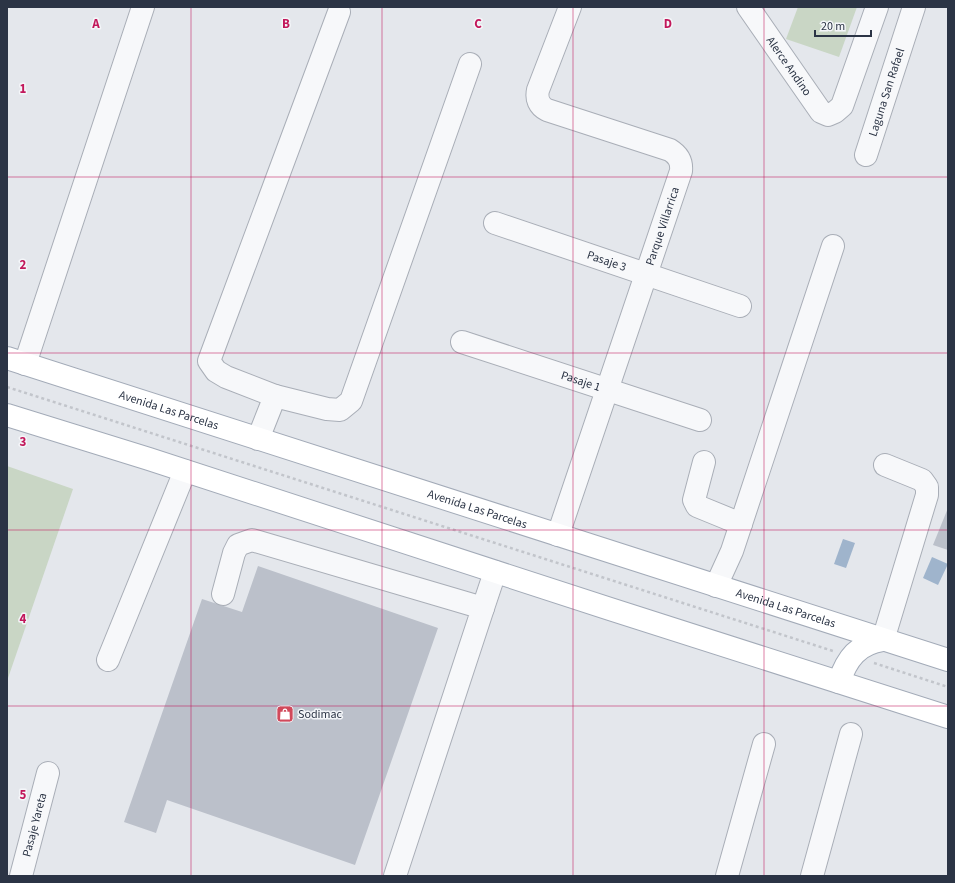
<svg xmlns="http://www.w3.org/2000/svg" width="955" height="883" font-family="'Source Sans 3',sans-serif">
	<style>
		.park { fill: #c9d6c5 }
		.water { fill: #9fb4cc }
		.building { fill: #bbc0ca }
		.lines { fill: none; stroke-linecap: round; stroke-linejoin: round }
		.minor-casing { stroke: #a9aeb7; stroke-width: 24 }
		.major-casing { stroke: #a3abb8; stroke-width: 24 }
		.path { stroke: #c2c5cb; stroke-width: 2.5; stroke-dasharray: 3 3; stroke-linecap: butt }
		.minor { stroke: #f7f8fa; stroke-width: 22 }
		.major { stroke: #fff; stroke-width: 22 }
		.grid { fill: none; stroke: #c2185b; stroke-width: 1; stroke-opacity: 0.55 }
		.labels { text-anchor: middle; dominant-baseline: central; stroke-width: 3; stroke-linejoin: round; paint-order: stroke }
		.street-label { font-size: 12px; fill: #2b3445; stroke: #f4f6f9 }
		.poi-label { font-size: 12px; fill: #2b3445; stroke: #f4f6f9; text-anchor: start }
		.grid-label { font-size: 13px; text-anchor: middle; font-weight: bold; fill: #c2185b; stroke: #f4f6f9; stroke-width: 3; stroke-linejoin: round; paint-order: stroke }
	</style>
	<rect width="100%" height="100%" fill="#e4e7ec"/>
	<!-- park -->
	<g class="park">
		<path d="M798 7H857L839 57 786 39Z"/>
		<path d="M7 466 73 489 7 681Z"/>
	</g>
	<!-- water -->
	<g class="water">
		<path d="M843 539 855 543 846 568 834 564Z"/>
		<path d="M932 557 948 564 938 585 923 578Z"/>
	</g>
	<!-- building -->
	<g class="building">
		<path d="M948 508V550L933 545Z"/>
		<path d="M258 566 438 628 355 865 167 800 156 833 124 822 202 599 242 612Z"/>
	</g>
	<g class="lines">
		<!-- minor casing -->
		<g class="minor-casing">
			<g id="minor">
				<path id="s1" d="M748 7 821 112 828 115 835 112 842 106 877 7"/>
				<path id="s2" d="M866 155 914 7"/>
				<path id="s3" d="M495 223 740 306"/>
				<path id="s4" d="M462 342 700 420"/>
				<path d="M25 364 143 7"/>
				<path d="M275 396 327 409 340 410 351 401 470 64"/>
				<path d="M258 439 275 396 226 377 216 371 209 361 339 12"/>
				<path d="M704 462 694 500 697 506 741 524"/>
				<path id="s5" d="M558 535 681 171C682 161 678 155 670 150L547 110C539 106 536 99 538 90L570 7"/>
				<path d="M716 586 732 551 833 246"/>
				<path d="M223 594 234 553 238 545 252 540 483 608 395 876"/>
				<path d="M483 608 495 572"/>
				<path d="M883 640 927 495V487L922 480 885 465"/>
				<path d="M108 660 185 471"/>
				<path id="s6" d="M21 876 48 773"/>
				<path d="M727 876 764 744"/>
				<path d="M812 876 851 734"/>
			</g>
		</g>
		<!-- major casing -->
		<g class="major-casing">
			<g id="major">
				<path id="s7" d="M7 358 948 660"/>
				<path d="M7 415 149 459 610 609 948 717"/>
				<path d="M839 682C847 658 858 644 883 640"/>
			</g>
		</g>
		<!-- path -->
		<g class="path">
			<path d="M7 387 833 651"/>
			<path d="M874 663 948 687"/>
		</g>
		<!-- minor -->
		<use href="#minor" class="minor"/>
		<!-- major -->
		<use href="#major" class="major"/>
	</g>
	<!-- grid -->
	<path class="grid" d="M191 7V876M382 7V876M573 7V876M764 7V876M7 177H948M7 353H948M7 530H948M7 706H948"/>
	<!-- icons -->
	<defs>
		<g id="shop-square" transform="scale(0.9)"><rect x="-9" y="-9" width="18" height="18" rx="4" fill="#d1495b" stroke="#f4f6f9"/><path d="M-5-2.5h2.3a2.7 3.5 0 0 1 5.4 0H5L5.5 6h-11ZM-1.5-2.5h3a1.5 2.3 0 0 0-3 0Z" fill="#fff"/></g>
	</defs>
	<g fill-rule="evenodd">
		<use href="#shop-square" x="285" y="714"/>
	</g>
	<g class="labels">
		<!-- street labels -->
		<g class="street-label">
			<text stroke="none"><textPath href="#s1" startOffset="72">Alerce Andino</textPath></text>
			<text stroke="none"><textPath href="#s2" startOffset="66">Laguna San Rafael</textPath></text>
			<text stroke="none"><textPath href="#s5" startOffset="326">Parque Villarrica</textPath></text>
			<text stroke="none"><textPath href="#s3" startOffset="118">Pasaje 3</textPath></text>
			<text stroke="none"><textPath href="#s4" startOffset="125">Pasaje 1</textPath></text>
			<text stroke="none"><textPath href="#s7" startOffset="170">Avenida Las Parcelas</textPath></text>
			<text stroke="none"><textPath href="#s7" startOffset="494">Avenida Las Parcelas</textPath></text>
			<text stroke="none"><textPath href="#s7" startOffset="818">Avenida Las Parcelas</textPath></text>
			<text stroke="none"><textPath href="#s6" startOffset="53">Pasaje Yareta</textPath></text>
		</g>
		<!-- poi labels -->
		<g class="poi-label">
			<text x="298" y="714">Sodimac</text>
		</g>
	</g>
	<g class="grid-label">
		<text x="96" y="28">A</text>
		<text x="286" y="28">B</text>
		<text x="478" y="28">C</text>
		<text x="668" y="28">D</text>
		<text x="23" y="93">1</text>
		<text x="23" y="269">2</text>
		<text x="23" y="446">3</text>
		<text x="23" y="623">4</text>
		<text x="23" y="799">5</text>
	</g>
	<!-- border -->
	<rect width="955" height="883" fill="none" stroke="#2b3445" stroke-width="16"/>
	<!-- scale -->
	<path d="M815 30v6h56v-6" fill="none" stroke="#2b3445" stroke-width="2"/>
	<text x="821" y="30" font-size="12" fill="#2b3445" stroke="#f4f6f9" stroke-width="3" paint-order="stroke">20 m</text>
</svg>
